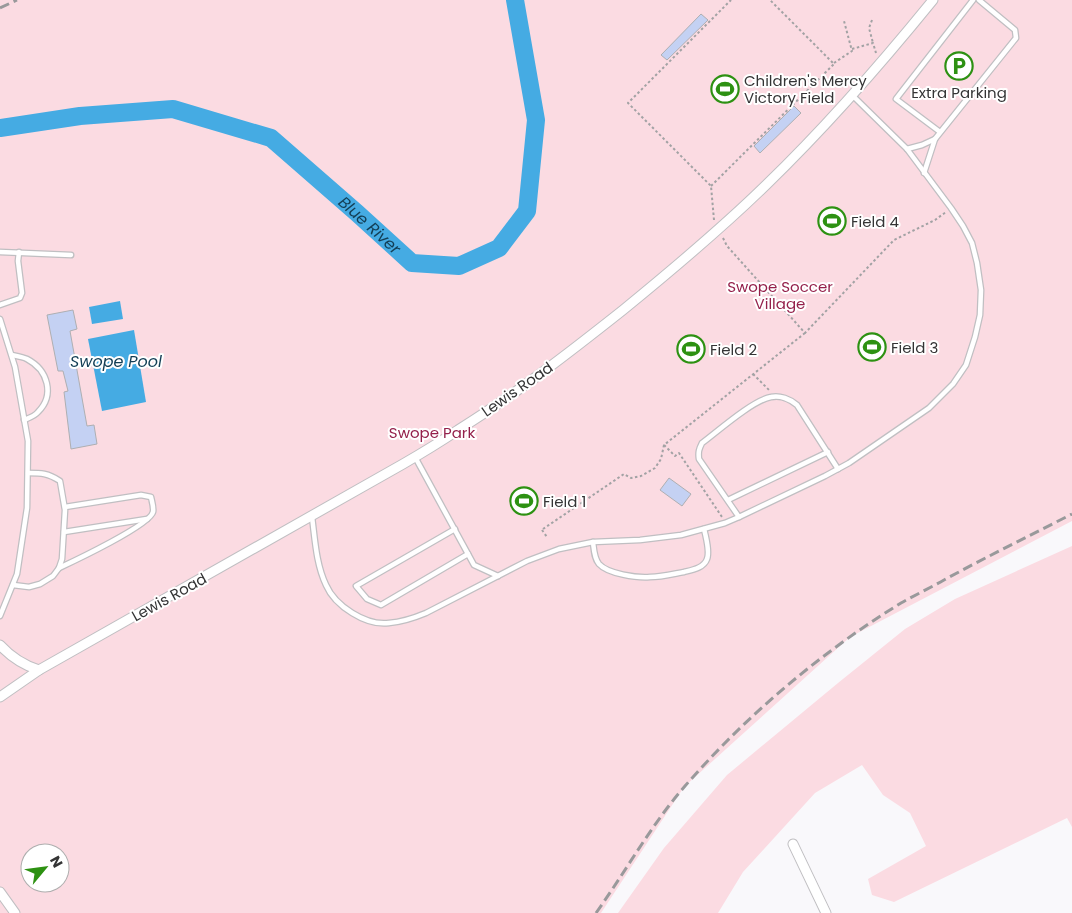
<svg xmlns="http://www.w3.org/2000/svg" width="1072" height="913" font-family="Poppins,sans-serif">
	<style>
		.green { fill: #fbdbe2; fill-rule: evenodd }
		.water { fill: #45abe3 }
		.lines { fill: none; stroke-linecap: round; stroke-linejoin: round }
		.river { stroke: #45abe3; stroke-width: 18 }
		.building { fill: #c4d1f3; stroke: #aeafb2 }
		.service-casing { stroke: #c0bfc2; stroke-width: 7 }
		.minor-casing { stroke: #c0bfc2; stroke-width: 11 }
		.path { stroke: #a2a2a4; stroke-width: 2; stroke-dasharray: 2.5 2.5; stroke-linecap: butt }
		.service { stroke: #fff; stroke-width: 4.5 }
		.minor { stroke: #fff; stroke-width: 9 }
		.rail { stroke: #99999b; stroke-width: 3; stroke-dasharray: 10 5; stroke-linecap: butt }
		.labels { text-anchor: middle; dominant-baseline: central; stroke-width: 4; stroke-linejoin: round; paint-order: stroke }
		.poi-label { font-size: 15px; fill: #343435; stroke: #fff; text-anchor: start }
		.park-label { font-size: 15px; fill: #94204b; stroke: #fff }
		.street-label { font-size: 15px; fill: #343435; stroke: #fff }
		.water-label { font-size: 16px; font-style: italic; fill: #133e55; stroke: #fff }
	</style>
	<rect width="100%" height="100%" fill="#f9f8fb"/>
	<!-- green -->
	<g class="green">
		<path d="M0 0H1072V521L850 637 684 787 601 913H0ZM30 853H60V883H30Z"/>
		<path d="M1072 546V827L1067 818 894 902 872 895 868 879 926 846 910 813 883 795 862 765 815 793 743 872 718 913H618L664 848 727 775 838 683 905 629 955 599Z"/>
	</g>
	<!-- water -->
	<g class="water">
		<path d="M120 301 123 319 92 324 89 307Z"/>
		<path d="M134 330 146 402 102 411 88 339Z"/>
	</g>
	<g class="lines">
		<!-- river -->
		<path class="river" id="s1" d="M0 128 80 116 173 109 271 138 357 213 412 263 459 266 499 248 527 211 536 120 515 0"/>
	</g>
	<!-- building -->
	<g class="building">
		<path d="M701 14 708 20 667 60 661 55Z"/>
		<path d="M794 106 801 113 760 153 754 146Z"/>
		<path d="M73 310 77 329 70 331 87 426 94 425 97 444 71 449 64 392 68 391 63 371H58L47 315Z"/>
		<path d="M669 478 691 494 682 506 660 490Z"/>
	</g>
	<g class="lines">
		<!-- service casing -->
		<g class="service-casing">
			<g id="service">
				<path d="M940 132 896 99 973 0"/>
				<path d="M907 149 922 145 935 139"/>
				<path d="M924 173 935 139 1016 38 1015 30 979 0"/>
				<path d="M0 252 71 255"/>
				<path d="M0 305 20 298 22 293 18 261 19 252"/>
				<path d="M0 319 15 367 28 441 27 508 17 574 0 616"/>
				<path d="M12 355C17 356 23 357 27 359 48 370 55 395 38 412 35 416 29 418 24 420"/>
				<path d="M415 457 474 565 498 576"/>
				<path d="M728 500 828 452"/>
				<path d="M312 517C315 539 316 564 326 585 335 606 366 626 389 623 402 622 414 618 426 613L527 561 559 549 593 542 640 540 681 535 725 523 739 517 825 476 849 463 929 408 953 384 966 365 975 337 980 315 981 290 977 263 972 243 963 226 951 208 907 149 852 95"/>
				<path d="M739 517 699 459C698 452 699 449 702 443 718 431 753 400 771 397 780 395 790 399 797 405L838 469"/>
				<path d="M455 529 356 586 367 599 381 605 468 554"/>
				<path d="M64 532 147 519"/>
				<path d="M593 542C594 550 594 558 599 564 608 574 637 578 650 577 662 577 673 574 684 572 692 570 704 568 707 559 710 552 706 537 704 529"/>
				<path d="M59 568C74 561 150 525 153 512 154 508 152 502 151 497L141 495 65 507"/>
				<path d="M13 585 29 587 40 584 53 576 59 568 62 559 65 510 60 481C48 473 41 473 28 473"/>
			</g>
		</g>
		<!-- minor casing -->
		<g class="minor-casing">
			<g id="minor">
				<path d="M0 645C11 657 23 665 39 670"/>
				<path d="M0 697 39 670 403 464C422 453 440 442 458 430 516 394 570 352 623 310 672 270 721 229 766 185 826 127 881 64 933 0"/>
				<path d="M793 844 826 913"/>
				<path d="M0 892 15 913"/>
			</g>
		</g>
		<!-- path -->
		<g class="path">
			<path d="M872 20 869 28 873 43"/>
			<path d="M852 49 873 43 876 53"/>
			<path d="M834 63 852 51 844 21"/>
			<path d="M711 186 834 64 770 0"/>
			<path d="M714 220 711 186 628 103 731 0"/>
			<path d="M723 238 727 246 805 333 894 240 935 220 946 212"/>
			<path d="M753 374 769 390"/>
			<path d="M664 445 675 456 679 453 722 517"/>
			<path d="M543 529 624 474 631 478 641 476 655 468 661 459 664 445 805 333"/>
			<path d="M542 530 547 537"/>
		</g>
		<!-- service -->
		<use href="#service" class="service"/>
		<!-- minor -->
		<use href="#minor" class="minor"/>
		<!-- rail -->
		<g class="rail">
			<path d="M0 8 17 0"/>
			<path d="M596 913C626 871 651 825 685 786 747 715 820 653 901 603 915 595 930 588 944 580 986 557 1029 536 1072 514"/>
		</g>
	</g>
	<!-- icons -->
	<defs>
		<g id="parking-ring" transform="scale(1.4375)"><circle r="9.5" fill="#fff" stroke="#2d9112" stroke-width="1.5"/><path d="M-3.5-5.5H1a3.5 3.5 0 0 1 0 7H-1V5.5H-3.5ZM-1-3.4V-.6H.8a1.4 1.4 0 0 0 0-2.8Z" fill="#2d9112"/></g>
		<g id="stadium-ring" transform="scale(1.4375)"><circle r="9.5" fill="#fff" stroke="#2d9112" stroke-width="1.5"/><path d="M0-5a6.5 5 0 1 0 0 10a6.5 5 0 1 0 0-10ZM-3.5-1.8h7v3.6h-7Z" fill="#2d9112"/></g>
	</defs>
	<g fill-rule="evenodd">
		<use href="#parking-ring" x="959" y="66"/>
		<use href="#stadium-ring" x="725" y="89"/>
		<use href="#stadium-ring" x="832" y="221"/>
		<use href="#stadium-ring" x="872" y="347"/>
		<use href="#stadium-ring" x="691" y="349"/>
		<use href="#stadium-ring" x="524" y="501"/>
	</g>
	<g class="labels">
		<!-- poi labels -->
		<g class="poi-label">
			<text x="744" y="80">Children's Mercy<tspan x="744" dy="17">Victory Field</tspan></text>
			<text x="959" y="92" text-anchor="middle">Extra Parking</text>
			<text x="851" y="221">Field 4</text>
			<text x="891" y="347">Field 3</text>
			<text x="710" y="349">Field 2</text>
			<text x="543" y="501">Field 1</text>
		</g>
		<!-- park labels -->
		<g class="park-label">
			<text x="780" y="286">Swope Soccer<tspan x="780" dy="17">Village</tspan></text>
			<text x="432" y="432">Swope Park</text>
		</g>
		<!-- street labels -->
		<g class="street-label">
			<text transform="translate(517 389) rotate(-35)">Lewis Road</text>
			<text transform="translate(169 597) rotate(-29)">Lewis Road</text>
		</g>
		<!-- water labels -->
		<g class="water-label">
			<text stroke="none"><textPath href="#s1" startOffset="408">Blue River</textPath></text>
			<text x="116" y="361">Swope Pool</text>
		</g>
	</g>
	<!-- north arrow -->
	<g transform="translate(45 868) rotate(61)"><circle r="24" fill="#ffffff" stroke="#aeaeae"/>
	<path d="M0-4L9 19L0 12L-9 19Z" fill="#2d9112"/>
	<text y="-8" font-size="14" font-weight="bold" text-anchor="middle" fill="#343435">N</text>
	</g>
</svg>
